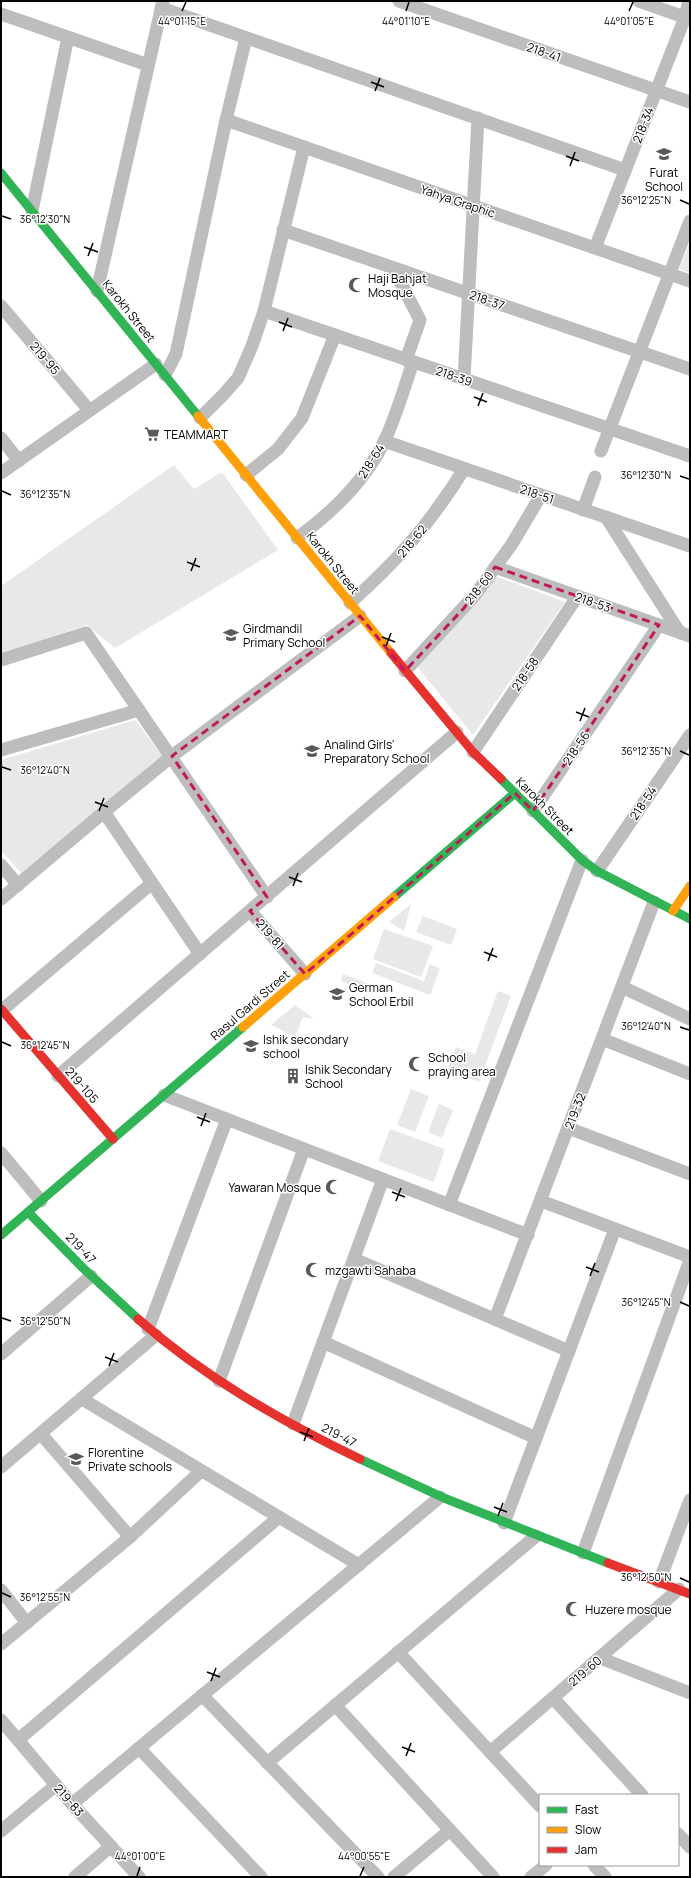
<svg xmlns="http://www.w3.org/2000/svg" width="691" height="1878" font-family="Manrope,sans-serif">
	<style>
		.green { fill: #e8e8e8 }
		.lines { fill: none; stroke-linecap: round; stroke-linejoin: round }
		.street { stroke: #bdbdbd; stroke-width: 13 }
		.fast { stroke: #30b455; stroke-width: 9 }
		.slow { stroke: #ff9f0a; stroke-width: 9 }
		.jam { stroke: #e5322d; stroke-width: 9 }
		.marked { fill: none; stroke: #c2185b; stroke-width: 3; stroke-dasharray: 8 5; stroke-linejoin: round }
		.ticks { fill: none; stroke: #000; stroke-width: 1.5 }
		.labels { text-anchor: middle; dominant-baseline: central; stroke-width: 3; stroke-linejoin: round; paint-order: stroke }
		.street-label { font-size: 12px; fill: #000; stroke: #fff }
		.poi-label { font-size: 12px; fill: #000; stroke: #fff; text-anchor: start }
		.ticks-label { font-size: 10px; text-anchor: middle; fill: #000; stroke: #fff; stroke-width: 3; stroke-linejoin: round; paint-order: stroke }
	</style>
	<rect width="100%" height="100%" fill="#fff"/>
	<!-- green -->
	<g class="green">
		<path d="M690 242V273L679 269Z"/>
		<path d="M174 465 194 489 222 472 278 550 115 648 87 625 1 654V586Z"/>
		<path d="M495 576 565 602 473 735 416 665Z"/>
		<path d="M135 720 164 758 21 873 1 850V760Z"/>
		<path d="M411 904 404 931 389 922Z"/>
		<path d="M423 916 457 929 451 945 416 932Z"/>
		<path d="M384 929 433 946 421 977 373 959Z"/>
		<path d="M376 963 424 981 430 964 440 968 430 995 372 973Z"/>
		<path d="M343 974 372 985 369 992 341 981Z"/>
		<path d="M498 991 511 996 479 1082 447 1070 456 1047 475 1054Z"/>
		<path d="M295 1005 314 1019 303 1017 295 1037 271 1025Z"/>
		<path d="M411 1089 429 1096 415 1132 397 1125Z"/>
		<path d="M439 1104 453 1110 442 1138 428 1132Z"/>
		<path d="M390 1129 445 1149 434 1182 378 1161Z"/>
	</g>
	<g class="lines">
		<!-- street -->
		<g class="street">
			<path d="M399 1 690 102"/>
			<path d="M639 1 690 19"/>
			<path d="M161 8 625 170"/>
			<path d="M1 14 148 65"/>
			<path d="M226 120 690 281"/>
			<path d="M32 211 68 37"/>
			<path d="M283 230 690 369"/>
			<path d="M595 248 685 17 689 1"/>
			<path d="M393 268 420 320 406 360"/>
			<path d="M97 291 163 1"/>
			<path d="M1 306 89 410"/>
			<path d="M264 311 690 456"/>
			<path d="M165 375 176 354 226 120 246 38"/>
			<path d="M464 379 478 118"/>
			<path d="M200 418 223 395 238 378 252 346 264 311 304 147"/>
			<path d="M1 438 19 461"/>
			<path d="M384 441 690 546"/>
			<path d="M601 451 690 221"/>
			<path d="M1 473 156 364"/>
			<path d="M246 475 278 449 302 418 335 335"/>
			<path d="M583 510 595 477"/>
			<path d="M606 517 680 633"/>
			<path d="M297 538C333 512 364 482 384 442 396 417 404 388 413 362"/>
			<path d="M495 567 690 636"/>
			<path d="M350 603C397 561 430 524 464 469"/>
			<path d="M1 660 86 633 267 897"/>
			<path d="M405 671 475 595 512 544 541 495"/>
			<path d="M1 750 139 710"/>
			<path d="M473 752 577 597"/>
			<path d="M533 811 659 625"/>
			<path d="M104 812 200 954"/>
			<path d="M1 865 18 885"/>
			<path d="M597 871 690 735"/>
			<path d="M1 899 104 812 172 756 360 616"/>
			<path d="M250 911 305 974"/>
			<path d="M622 987 690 1019"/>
			<path d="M2 1010 152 883"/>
			<path d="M602 1039 690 1074"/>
			<path d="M58 1076 457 732"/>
			<path d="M164 1095 528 1235"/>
			<path d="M568 1128 690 1174"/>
			<path d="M1 1153 41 1201"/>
			<path d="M541 1201 690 1257"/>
			<path d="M449 1205 582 860"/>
			<path d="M354 1259 569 1351"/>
			<path d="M495 1319 654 902"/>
			<path d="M148 1329 227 1119"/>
			<path d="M323 1342 536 1438"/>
			<path d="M1 1354 91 1276"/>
			<path d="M219 1381 304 1149"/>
			<path d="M82 1399 359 1565"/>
			<path d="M293 1424 383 1179"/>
			<path d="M41 1434 130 1537"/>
			<path d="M1 1467 156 1335"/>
			<path d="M504 1523 615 1229"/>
			<path d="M583 1553 690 1260"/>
			<path d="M659 1582 690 1500"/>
			<path d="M1 1590 27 1623"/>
			<path d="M1 1644 130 1537 201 1471"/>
			<path d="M398 1652 540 1806"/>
			<path d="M600 1658 690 1693"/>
			<path d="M202 1695 378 1877"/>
			<path d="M553 1698 642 1795"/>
			<path d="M335 1705 493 1877"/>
			<path d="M1 1720 72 1804 139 1877"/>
			<path d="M18 1740 279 1517"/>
			<path d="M139 1748 261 1877"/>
			<path d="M490 1752 679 1589"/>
			<path d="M267 1763 536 1536"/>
			<path d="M72 1804 440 1497"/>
			<path d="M1 1831 56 1785"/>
			<path d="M678 1834 690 1847"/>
			<path d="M594 1865 605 1877"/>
			<path d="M75 1877 111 1846"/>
			<path d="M394 1877 450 1830"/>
			<path d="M531 1877 546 1865"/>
		</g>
		<!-- fast -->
		<g class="fast">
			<path d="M1 173 198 416"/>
			<path d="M501 779 582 860 597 871 690 919"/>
			<path d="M394 897 515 793"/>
			<path d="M28 1212 83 1268 138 1319"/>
			<path d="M1 1235 243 1027"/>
			<path d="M360 1459 444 1498 608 1563"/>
		</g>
		<!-- slow -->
		<g class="slow">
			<path d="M198 416 391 653"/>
			<path d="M673 911 690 886"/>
			<path d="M243 1027 394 897"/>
		</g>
		<!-- jam -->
		<g class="jam">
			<path d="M391 653 473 752 501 779"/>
			<path d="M1 1009 113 1139"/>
			<path d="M138 1319C204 1377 281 1421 360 1459"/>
			<path d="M608 1563 690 1594"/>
		</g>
	</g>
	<!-- marked area -->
	<path class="marked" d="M495 567 659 625 533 811 515 793 305 974 250 911 267 897 172 756 360 616 405 671 464 608Z"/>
	<!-- ticks -->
	<path class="ticks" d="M182 11 186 2M406 11 409 2M629 11 633 2M371 82 384 87M375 91 380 78M566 156 579 161M570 166 575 152M680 200 689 204M2 216 11 219M84 247 98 252M88 256 93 243M279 322 292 327M283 331 288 318M474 397 487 402M478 406 483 393M680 476 689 479M2 491 11 495M187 562 200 567M191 571 196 558M382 637 395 642M386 646 391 633M576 712 589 717M580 721 585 708M680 751 689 755M2 767 11 770M95 802 108 807M99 811 104 798M289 877 302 882M293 886 298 873M484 952 497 957M488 961 493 948M680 1027 689 1030M2 1042 11 1046M197 1117 210 1122M201 1126 206 1113M392 1192 405 1197M396 1201 401 1188M586 1267 599 1272M590 1276 595 1263M680 1302 689 1306M2 1318 11 1321M105 1357 118 1362M109 1366 114 1353M300 1432 313 1437M304 1441 309 1428M494 1507 507 1512M498 1516 503 1503M680 1578 689 1582M2 1593 11 1597M207 1672 220 1677M211 1681 216 1668M402 1747 415 1752M406 1756 411 1743M137 1876 140 1867M360 1876 364 1867"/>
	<!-- icons -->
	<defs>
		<g id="school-bare" transform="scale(1.2)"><path d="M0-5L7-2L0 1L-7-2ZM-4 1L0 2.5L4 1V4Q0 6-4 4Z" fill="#595959" stroke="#fff" stroke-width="2.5" paint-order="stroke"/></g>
		<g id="mosque-bare" transform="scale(1.2)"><path d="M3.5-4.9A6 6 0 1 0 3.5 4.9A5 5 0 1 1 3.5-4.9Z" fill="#595959" stroke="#fff" stroke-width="2.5" paint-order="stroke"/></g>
		<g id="supermarket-bare" transform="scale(1.2)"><path d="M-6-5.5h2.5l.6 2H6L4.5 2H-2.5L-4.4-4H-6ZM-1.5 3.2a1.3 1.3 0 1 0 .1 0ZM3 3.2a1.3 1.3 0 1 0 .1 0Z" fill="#595959" stroke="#fff" stroke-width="2.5" paint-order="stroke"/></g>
		<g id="building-bare" transform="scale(1.2)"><path d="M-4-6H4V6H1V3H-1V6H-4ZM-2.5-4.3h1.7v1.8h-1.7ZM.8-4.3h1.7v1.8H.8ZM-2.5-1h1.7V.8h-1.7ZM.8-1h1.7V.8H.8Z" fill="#595959" stroke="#fff" stroke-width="2.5" paint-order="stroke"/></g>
	</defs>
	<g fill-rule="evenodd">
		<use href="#school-bare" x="664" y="154"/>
		<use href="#mosque-bare" x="356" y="285"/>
		<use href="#supermarket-bare" x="152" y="434"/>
		<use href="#school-bare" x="231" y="635"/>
		<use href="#school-bare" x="312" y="751"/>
		<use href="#school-bare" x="337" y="994"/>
		<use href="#school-bare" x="251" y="1046"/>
		<use href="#mosque-bare" x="416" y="1064"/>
		<use href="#building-bare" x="293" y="1076"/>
		<use href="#mosque-bare" x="333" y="1187"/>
		<use href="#mosque-bare" x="313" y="1270"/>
		<use href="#school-bare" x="76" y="1459"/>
		<use href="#mosque-bare" x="573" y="1609"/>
	</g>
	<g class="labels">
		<!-- street labels -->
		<g class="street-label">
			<text transform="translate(544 52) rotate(19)">218-41</text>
			<text transform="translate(643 125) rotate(-69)">218-34</text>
			<text transform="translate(458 201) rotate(19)">Yahya Graphic</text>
			<text transform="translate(487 300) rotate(19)">218-37</text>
			<text transform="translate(129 311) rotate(51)">Karokh Street</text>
			<text transform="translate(45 358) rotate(50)">219-95</text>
			<text transform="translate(454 376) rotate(19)">218-39</text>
			<text transform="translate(371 461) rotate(-58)">218-64</text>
			<text transform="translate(537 494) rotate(19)">218-51</text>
			<text transform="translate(412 541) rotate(-50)">218-62</text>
			<text transform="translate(333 563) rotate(51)">Karokh Street</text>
			<text transform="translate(479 588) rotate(-52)">218-60</text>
			<text transform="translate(593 602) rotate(19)">218-53</text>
			<text transform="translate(525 674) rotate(-56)">218-58</text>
			<text transform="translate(576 748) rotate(-56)">218-56</text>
			<text transform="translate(643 803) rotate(-56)">218-54</text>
			<text transform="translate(545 806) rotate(45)">Karokh Street</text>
			<text transform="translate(270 934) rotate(49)">219-81</text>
			<text transform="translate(250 1005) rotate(-41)">Rasul Gardi Street</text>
			<text transform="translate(82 1085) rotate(49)">219-105</text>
			<text transform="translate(575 1111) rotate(-69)">219-32</text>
			<text transform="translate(81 1248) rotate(46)">219-47</text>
			<text transform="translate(339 1435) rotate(27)">219-47</text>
			<text transform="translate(585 1671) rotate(-41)">219-60</text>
			<text transform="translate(69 1800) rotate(49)">219-83</text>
		</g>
		<!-- poi labels -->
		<g class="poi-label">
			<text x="664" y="172" text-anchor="middle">Furat<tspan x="664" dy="14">School</tspan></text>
			<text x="368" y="278">Haji Bahjat<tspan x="368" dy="14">Mosque</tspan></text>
			<text x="164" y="434">TEAMMART</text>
			<text x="243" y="628">Girdmandil<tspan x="243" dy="14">Primary School</tspan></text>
			<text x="324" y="744">Analind Girls'<tspan x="324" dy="14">Preparatory School</tspan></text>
			<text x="349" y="987">German<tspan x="349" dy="14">School Erbil</tspan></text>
			<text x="263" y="1039">Ishik secondary<tspan x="263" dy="14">school</tspan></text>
			<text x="428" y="1057">School<tspan x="428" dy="14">praying area</tspan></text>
			<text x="305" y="1069">Ishik Secondary<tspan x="305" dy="14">School</tspan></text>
			<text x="321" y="1187" text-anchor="end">Yawaran Mosque</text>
			<text x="325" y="1270">mzgawti Sahaba</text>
			<text x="88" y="1452">Florentine<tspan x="88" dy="14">Private schools</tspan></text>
			<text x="585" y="1609">Huzere mosque</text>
		</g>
	</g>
	<g class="ticks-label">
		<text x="182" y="25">44°01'15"E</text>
		<text x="406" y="25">44°01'10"E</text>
		<text x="629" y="25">44°01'05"E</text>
		<text x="646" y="204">36°12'25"N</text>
		<text x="45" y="223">36°12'30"N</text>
		<text x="646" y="479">36°12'30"N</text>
		<text x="45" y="498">36°12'35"N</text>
		<text x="646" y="755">36°12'35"N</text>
		<text x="45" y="774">36°12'40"N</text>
		<text x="646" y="1030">36°12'40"N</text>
		<text x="45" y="1049">36°12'45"N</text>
		<text x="646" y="1306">36°12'45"N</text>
		<text x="45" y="1325">36°12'50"N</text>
		<text x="646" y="1581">36°12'50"N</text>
		<text x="45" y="1601">36°12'55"N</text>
		<text x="140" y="1860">44°01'00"E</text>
		<text x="364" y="1860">44°00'55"E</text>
	</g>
	<!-- border -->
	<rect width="691" height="1878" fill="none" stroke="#000000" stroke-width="4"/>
	<!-- legend -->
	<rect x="539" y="1794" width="140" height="72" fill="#ffffff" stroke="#999999"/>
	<rect x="547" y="1807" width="20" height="6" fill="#30b455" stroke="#999999"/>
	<text x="575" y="1814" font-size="12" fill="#000000">Fast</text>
	<rect x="547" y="1827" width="20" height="6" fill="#ff9f0a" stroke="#999999"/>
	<text x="575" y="1834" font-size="12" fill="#000000">Slow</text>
	<rect x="547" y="1847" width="20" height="6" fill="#e5322d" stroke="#999999"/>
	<text x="575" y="1854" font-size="12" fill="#000000">Jam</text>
</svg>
